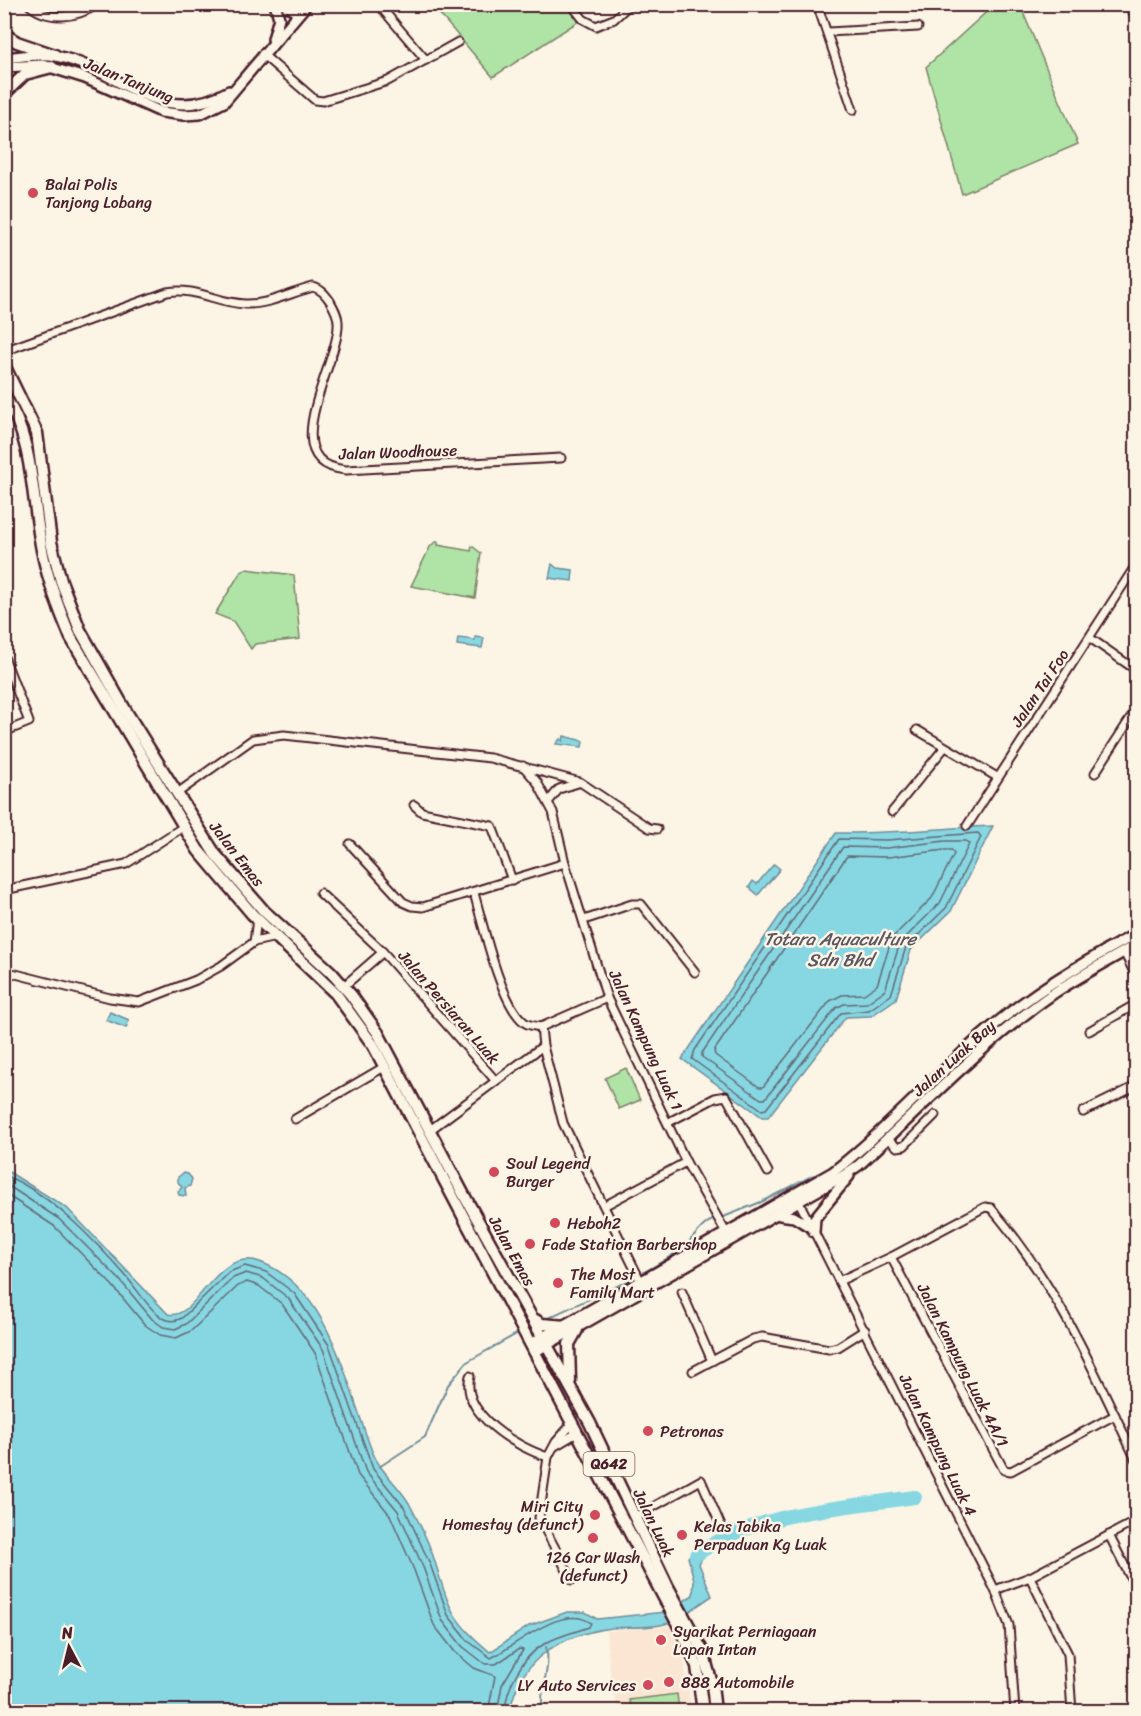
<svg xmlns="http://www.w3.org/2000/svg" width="1141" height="1716" font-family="Sriracha,sans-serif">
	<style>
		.built { fill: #fbe6d4 }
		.green { fill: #afe4a6; stroke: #7c8268; stroke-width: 1.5 }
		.water { fill: #87d7e2; stroke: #6f8d99; stroke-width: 1.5 }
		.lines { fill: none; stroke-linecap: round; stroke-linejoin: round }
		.shore { stroke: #626974; stroke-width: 1.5 }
		.stream { stroke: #6f8d99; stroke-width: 2 }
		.river { stroke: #87d7e2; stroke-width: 14 }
		.street-casing { stroke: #4a1f2b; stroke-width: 11 }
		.secondary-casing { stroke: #4a1f2b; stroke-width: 14 }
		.primary-casing { stroke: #4a1f2b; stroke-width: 15 }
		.street { stroke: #fcf5e5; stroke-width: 7 }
		.secondary { stroke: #fcf5e5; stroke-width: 9 }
		.primary { stroke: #fcf5e5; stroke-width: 10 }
		.poi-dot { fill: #d1495b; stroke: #fcf5e5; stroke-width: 2 }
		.labels { text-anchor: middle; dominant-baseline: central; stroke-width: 5; stroke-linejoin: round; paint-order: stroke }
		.shield { fill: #fcf5e5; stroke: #7f5f63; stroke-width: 1.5 }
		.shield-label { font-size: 15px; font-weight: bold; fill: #4a1f2b }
		.street-label { font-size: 16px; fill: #4a1f2b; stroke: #fcf5e5 }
		.poi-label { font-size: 16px; fill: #4a1f2b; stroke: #fcf5e5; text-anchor: start }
		.water-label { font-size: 18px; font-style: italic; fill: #5c5662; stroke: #fcf5e5 }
	</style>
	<rect width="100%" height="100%" fill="#fcf5e5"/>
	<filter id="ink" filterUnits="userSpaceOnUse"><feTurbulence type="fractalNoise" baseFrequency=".0167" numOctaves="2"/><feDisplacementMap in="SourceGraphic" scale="12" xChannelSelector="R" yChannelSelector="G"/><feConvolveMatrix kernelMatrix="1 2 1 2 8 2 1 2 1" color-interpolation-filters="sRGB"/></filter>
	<g filter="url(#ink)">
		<!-- built -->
		<path class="built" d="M670 1626 682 1650 692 1711H620L612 1690 606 1631Z"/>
		<!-- green -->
		<g class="green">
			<path d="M432 5H567L579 21 493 77Z"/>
			<path d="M994 5H1020L1078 144 962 194 926 67Z"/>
			<path d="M435 542H438V545L471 551 472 546 481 553 475 598 411 586 430 547Z"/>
			<path d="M246 569 294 575 300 639 255 644 251 649 233 621 215 614 240 573Z"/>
			<path d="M626 1068 640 1100 619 1109 605 1078Z"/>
			<path d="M677 1694 679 1711H633L629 1700Z"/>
		</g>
		<!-- water -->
		<g class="water">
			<path d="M552 564 557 568 573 570 572 581 549 578Z"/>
			<path d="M475 637 484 638 482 648 457 645 458 638 475 640Z"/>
			<path d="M564 736 583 741 582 747 556 744 560 739 563 741Z"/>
			<path d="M993 826 951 911 911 950 896 999 871 1016 846 1017 768 1117H762L682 1059 836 833C889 834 940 828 993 826Z"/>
			<path d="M774 864 780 869 758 895 749 887 753 881 757 884Z"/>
			<path d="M110 1012 129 1020 126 1028 106 1020Z"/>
			<path d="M4 1169 67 1208 168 1314C197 1322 215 1246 260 1262 331 1288 348 1390 372 1451 380 1472 398 1484 409 1503 419 1522 430 1544 436 1565 441 1581 445 1598 453 1612 462 1628 476 1640 490 1652L529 1626 567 1612H585L597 1619 666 1612 693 1595 694 1580 688 1557 706 1542 713 1548 706 1551 699 1564 712 1596C699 1604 683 1618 668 1623 647 1630 621 1625 599 1630 552 1640 519 1663 510 1711H5Z"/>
			<path d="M183 1173 188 1174 192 1179 190 1186 185 1188 186 1196 179 1195 178 1192 182 1187 178 1182V1177Z"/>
		</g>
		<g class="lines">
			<!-- shore -->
			<g class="shore">
				<path d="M978 833 981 837 946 908 906 947 891 995 869 1010 841 1013 766 1109 762 1110 692 1059 695 1050 839 839 887 840Z"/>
				<path d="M945 841H966L969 844 940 903 900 943 885 990 867 1003 844 1004 836 1008 765 1099H761L702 1057V1053L843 847 887 848Z"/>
				<path d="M945 850H952L954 854 932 898 892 938 877 985 864 994 842 995 830 1001 763 1087H759L715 1055 714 1051 847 856 888 857Z"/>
				<path d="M4 1175C50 1193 93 1239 125 1275 136 1288 145 1303 157 1314 165 1321 173 1323 182 1318L229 1272 245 1266 266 1272 294 1293 329 1345 373 1469 404 1507 430 1564 448 1615 468 1641 491 1658C516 1646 563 1602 591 1623L589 1627C575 1632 557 1636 544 1644 522 1657 506 1687 505 1712"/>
				<path d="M4 1183 59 1219 119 1279 152 1319 163 1327 175 1329 186 1324 233 1278 246 1273 263 1278 288 1298 323 1349 366 1472 398 1511 423 1567 442 1620 462 1646 485 1664H496L519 1649 523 1650 502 1685 497 1712"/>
				<path d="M4 1193 54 1226 112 1285 145 1325 160 1335 176 1338 191 1331 238 1286 247 1282 259 1286 282 1304 315 1353 358 1475 390 1515 414 1570 434 1625 455 1652 474 1668 495 1676 488 1712"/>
			</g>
			<!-- stream -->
			<g class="stream">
				<path d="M721 1218 761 1202 814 1175"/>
				<path d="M546 1319C591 1297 640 1279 681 1249 694 1240 700 1224 715 1219"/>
				<path d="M379 1467 425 1437 448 1385 467 1362 520 1332"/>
				<path d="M543 1712C538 1690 552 1669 546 1647"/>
			</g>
			<!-- river -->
			<path class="river" d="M696 1555C756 1511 843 1508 915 1497"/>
			<!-- street casing -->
			<g class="street-casing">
				<g id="street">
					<path d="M28 4C48 22 77 18 98 4"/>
					<path d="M281 4 298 14"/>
					<path d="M378 4 426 60"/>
					<path d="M571 4 583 19 596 26 614 19 630 4"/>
					<path d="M817 4 853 110"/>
					<path d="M1128 4 1136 19"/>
					<path d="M828 32 918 27"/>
					<path d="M262 54 315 100 323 101 388 81 458 42"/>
					<path d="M4 351 167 292C197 287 216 303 245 304 268 305 290 293 313 287 321 289 325 294 330 301 334 308 338 315 338 322 341 361 271 463 346 470L561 458"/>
					<path d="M1090 638 1136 670"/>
					<path d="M4 657 29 722 4 732"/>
					<path d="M917 730 997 777"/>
					<path d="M523 766 537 782 553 812 565 863 607 998 686 1162 728 1236"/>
					<path d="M1095 773 1136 710"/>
					<path d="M176 794 253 739 284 735 490 758 580 782 649 828 657 829"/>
					<path d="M549 801 559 789 578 783"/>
					<path d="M414 805 422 812 492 826 512 880"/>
					<path d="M892 812 945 747"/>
					<path d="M967 826 1136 565"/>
					<path d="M350 844 403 902 412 906 423 907 565 863"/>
					<path d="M4 890 126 864 183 827"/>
					<path d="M320 893 383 952 495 1080"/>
					<path d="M474 893C483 924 500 1003 524 1022 529 1026 535 1026 541 1027"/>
					<path d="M584 920 632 904H641L695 972"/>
					<path d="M254 942 257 919"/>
					<path d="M1124 952 1136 976"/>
					<path d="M4 971 110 998 139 1002 196 980 221 966 254 942 272 938 279 940"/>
					<path d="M344 986 383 952"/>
					<path d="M541 1027 543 1046 563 1123 641 1282"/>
					<path d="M541 1027 607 998"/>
					<path d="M1089 1031 1136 1004"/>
					<path d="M1083 1112 1136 1086"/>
					<path d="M295 1119 384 1067"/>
					<path d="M669 1122 715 1098 726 1096 768 1172"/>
					<path d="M430 1130 543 1046"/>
					<path d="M888 1139 897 1147 904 1146 935 1115"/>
					<path d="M799 1202 995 1590 1009 1625 1015 1712"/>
					<path d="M604 1206 686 1162"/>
					<path d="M891 1257 1004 1470 1011 1471 1115 1415"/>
					<path d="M839 1281 891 1257 985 1207 991 1208C1055 1282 1095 1372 1136 1460"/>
					<path d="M682 1292 712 1361"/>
					<path d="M693 1371 753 1339 762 1337 829 1349 838 1347 865 1330"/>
					<path d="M470 1376C460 1414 518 1448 548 1457"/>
					<path d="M555 1446 577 1433"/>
					<path d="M635 1517 701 1480 721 1526"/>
					<path d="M1109 1535 1136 1588"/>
					<path d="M1030 1577 1068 1654 1072 1712"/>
					<path d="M572 1580 539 1518 548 1457 556 1442 572 1424"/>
					<path d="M995 1590 1030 1577 1136 1521"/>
				</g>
			</g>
			<!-- secondary casing -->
			<g class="secondary-casing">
				<g id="secondary">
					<path d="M273 39 279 18 275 4"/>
					<path d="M4 58C20 57 40 52 56 56 123 70 159 130 229 91"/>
					<path d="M4 67 43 65 85 78 161 112 184 115 200 114 224 102 307 4"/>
					<path d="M780 1215 794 1217 812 1228"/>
					<path d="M814 1232 815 1218 849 1176"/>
					<path d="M531 1344 833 1172C901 1119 956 1050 1027 1000 1061 975 1099 954 1136 934"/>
					<path d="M534 1352 843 1176 859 1165C923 1107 983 1042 1054 993 1080 976 1109 960 1136 945"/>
				</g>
			</g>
			<!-- primary casing -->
			<g class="primary-casing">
				<g id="primary">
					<path d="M4 34 17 42 55 55"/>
					<path d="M4 94 25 74 52 67"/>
					<path d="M4 365 37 433 51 542 61 581 80 630 127 713 215 854 264 911 331 972 351 995 378 1033 465 1197 590 1423 667 1585 703 1652 712 1684 715 1712"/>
					<path d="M4 395C35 443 31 496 42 550 48 581 59 609 71 638L198 850 252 914 336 994 373 1045 683 1634 697 1666 703 1712"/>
					<path d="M532 1318 542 1324 566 1326"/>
					<path d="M570 1381 569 1344 577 1330"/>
				</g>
			</g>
			<!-- street -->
			<use href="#street" class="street"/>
			<!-- secondary -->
			<use href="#secondary" class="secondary"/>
			<!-- primary -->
			<use href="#primary" class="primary"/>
		</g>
	</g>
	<!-- markers -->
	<g class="poi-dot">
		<circle cx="33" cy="193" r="6"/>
		<circle cx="494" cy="1172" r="6"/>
		<circle cx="555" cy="1223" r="6"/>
		<circle cx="530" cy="1244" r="6"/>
		<circle cx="558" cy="1283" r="6"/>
		<circle cx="648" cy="1431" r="6"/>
		<circle cx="595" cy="1515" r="6"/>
		<circle cx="682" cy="1535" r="6"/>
		<circle cx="593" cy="1538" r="6"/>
		<circle cx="661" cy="1640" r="6"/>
		<circle cx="669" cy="1682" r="6"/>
		<circle cx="648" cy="1685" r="6"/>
	</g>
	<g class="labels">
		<!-- shield labels -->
		<rect class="shield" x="583.5" y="1452" width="51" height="24" rx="4.5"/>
		<g class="shield-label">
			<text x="609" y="1464">Q642</text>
		</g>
		<!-- street labels -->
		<g class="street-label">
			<text transform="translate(129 80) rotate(22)">Jalan Tanjung</text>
			<text transform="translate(398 452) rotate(-2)">Jalan Woodhouse</text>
			<text transform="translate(1040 688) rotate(-56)">Jalan Tai Foo</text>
			<text transform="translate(237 854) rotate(52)">Jalan Emas</text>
			<text transform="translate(449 1007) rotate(49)">Jalan Persiaran Luak</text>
			<text transform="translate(646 1040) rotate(65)">Jalan Kampung Luak 1</text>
			<text transform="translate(954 1058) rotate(-42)">Jalan Luak Bay</text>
			<text transform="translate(512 1251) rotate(61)">Jalan Emas</text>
			<text transform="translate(963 1365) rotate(63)">Jalan Kampung Luak 4A/1</text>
			<text transform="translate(938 1445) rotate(64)">Jalan Kampung Luak 4</text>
			<text transform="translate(654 1523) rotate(64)">Jalan Luak</text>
		</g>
		<!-- poi labels -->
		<g class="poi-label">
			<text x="45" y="184">Balai Polis<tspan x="45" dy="18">Tanjong Lobang</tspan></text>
			<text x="506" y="1163">Soul Legend<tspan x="506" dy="18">Burger</tspan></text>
			<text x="567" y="1223">Heboh2</text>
			<text x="542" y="1244">Fade Station Barbershop</text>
			<text x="570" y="1274">The Most<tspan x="570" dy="18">Family Mart</tspan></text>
			<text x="660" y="1431">Petronas</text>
			<text x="583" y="1506" text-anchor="end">Miri City<tspan x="583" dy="18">Homestay (defunct)</tspan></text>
			<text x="694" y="1526">Kelas Tabika<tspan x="694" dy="18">Perpaduan Kg Luak</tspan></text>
			<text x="593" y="1557" text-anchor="middle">126 Car Wash<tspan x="593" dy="18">(defunct)</tspan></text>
			<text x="673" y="1631">Syarikat Perniagaan<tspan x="673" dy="18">Lapan Intan</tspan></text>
			<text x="681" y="1682">888 Automobile</text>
			<text x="636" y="1685" text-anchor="end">LY Auto Services</text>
		</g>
		<!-- water labels -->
		<g class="water-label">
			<text x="840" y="939">Totara Aquaculture<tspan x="840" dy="21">Sdn Bhd</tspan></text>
		</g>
	</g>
	<!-- margin -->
	<rect width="1141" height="1716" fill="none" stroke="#fcf5e5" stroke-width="24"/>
	<rect x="12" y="12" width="1117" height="1692" fill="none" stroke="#4a1f2b" stroke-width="2" filter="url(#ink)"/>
	<!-- north arrow -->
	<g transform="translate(69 1647) rotate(353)" stroke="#fcf5e5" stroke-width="4.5" paint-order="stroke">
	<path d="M0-4.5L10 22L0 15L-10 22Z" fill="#4a1f2b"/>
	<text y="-9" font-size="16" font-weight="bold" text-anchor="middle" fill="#4a1f2b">N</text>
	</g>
</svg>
